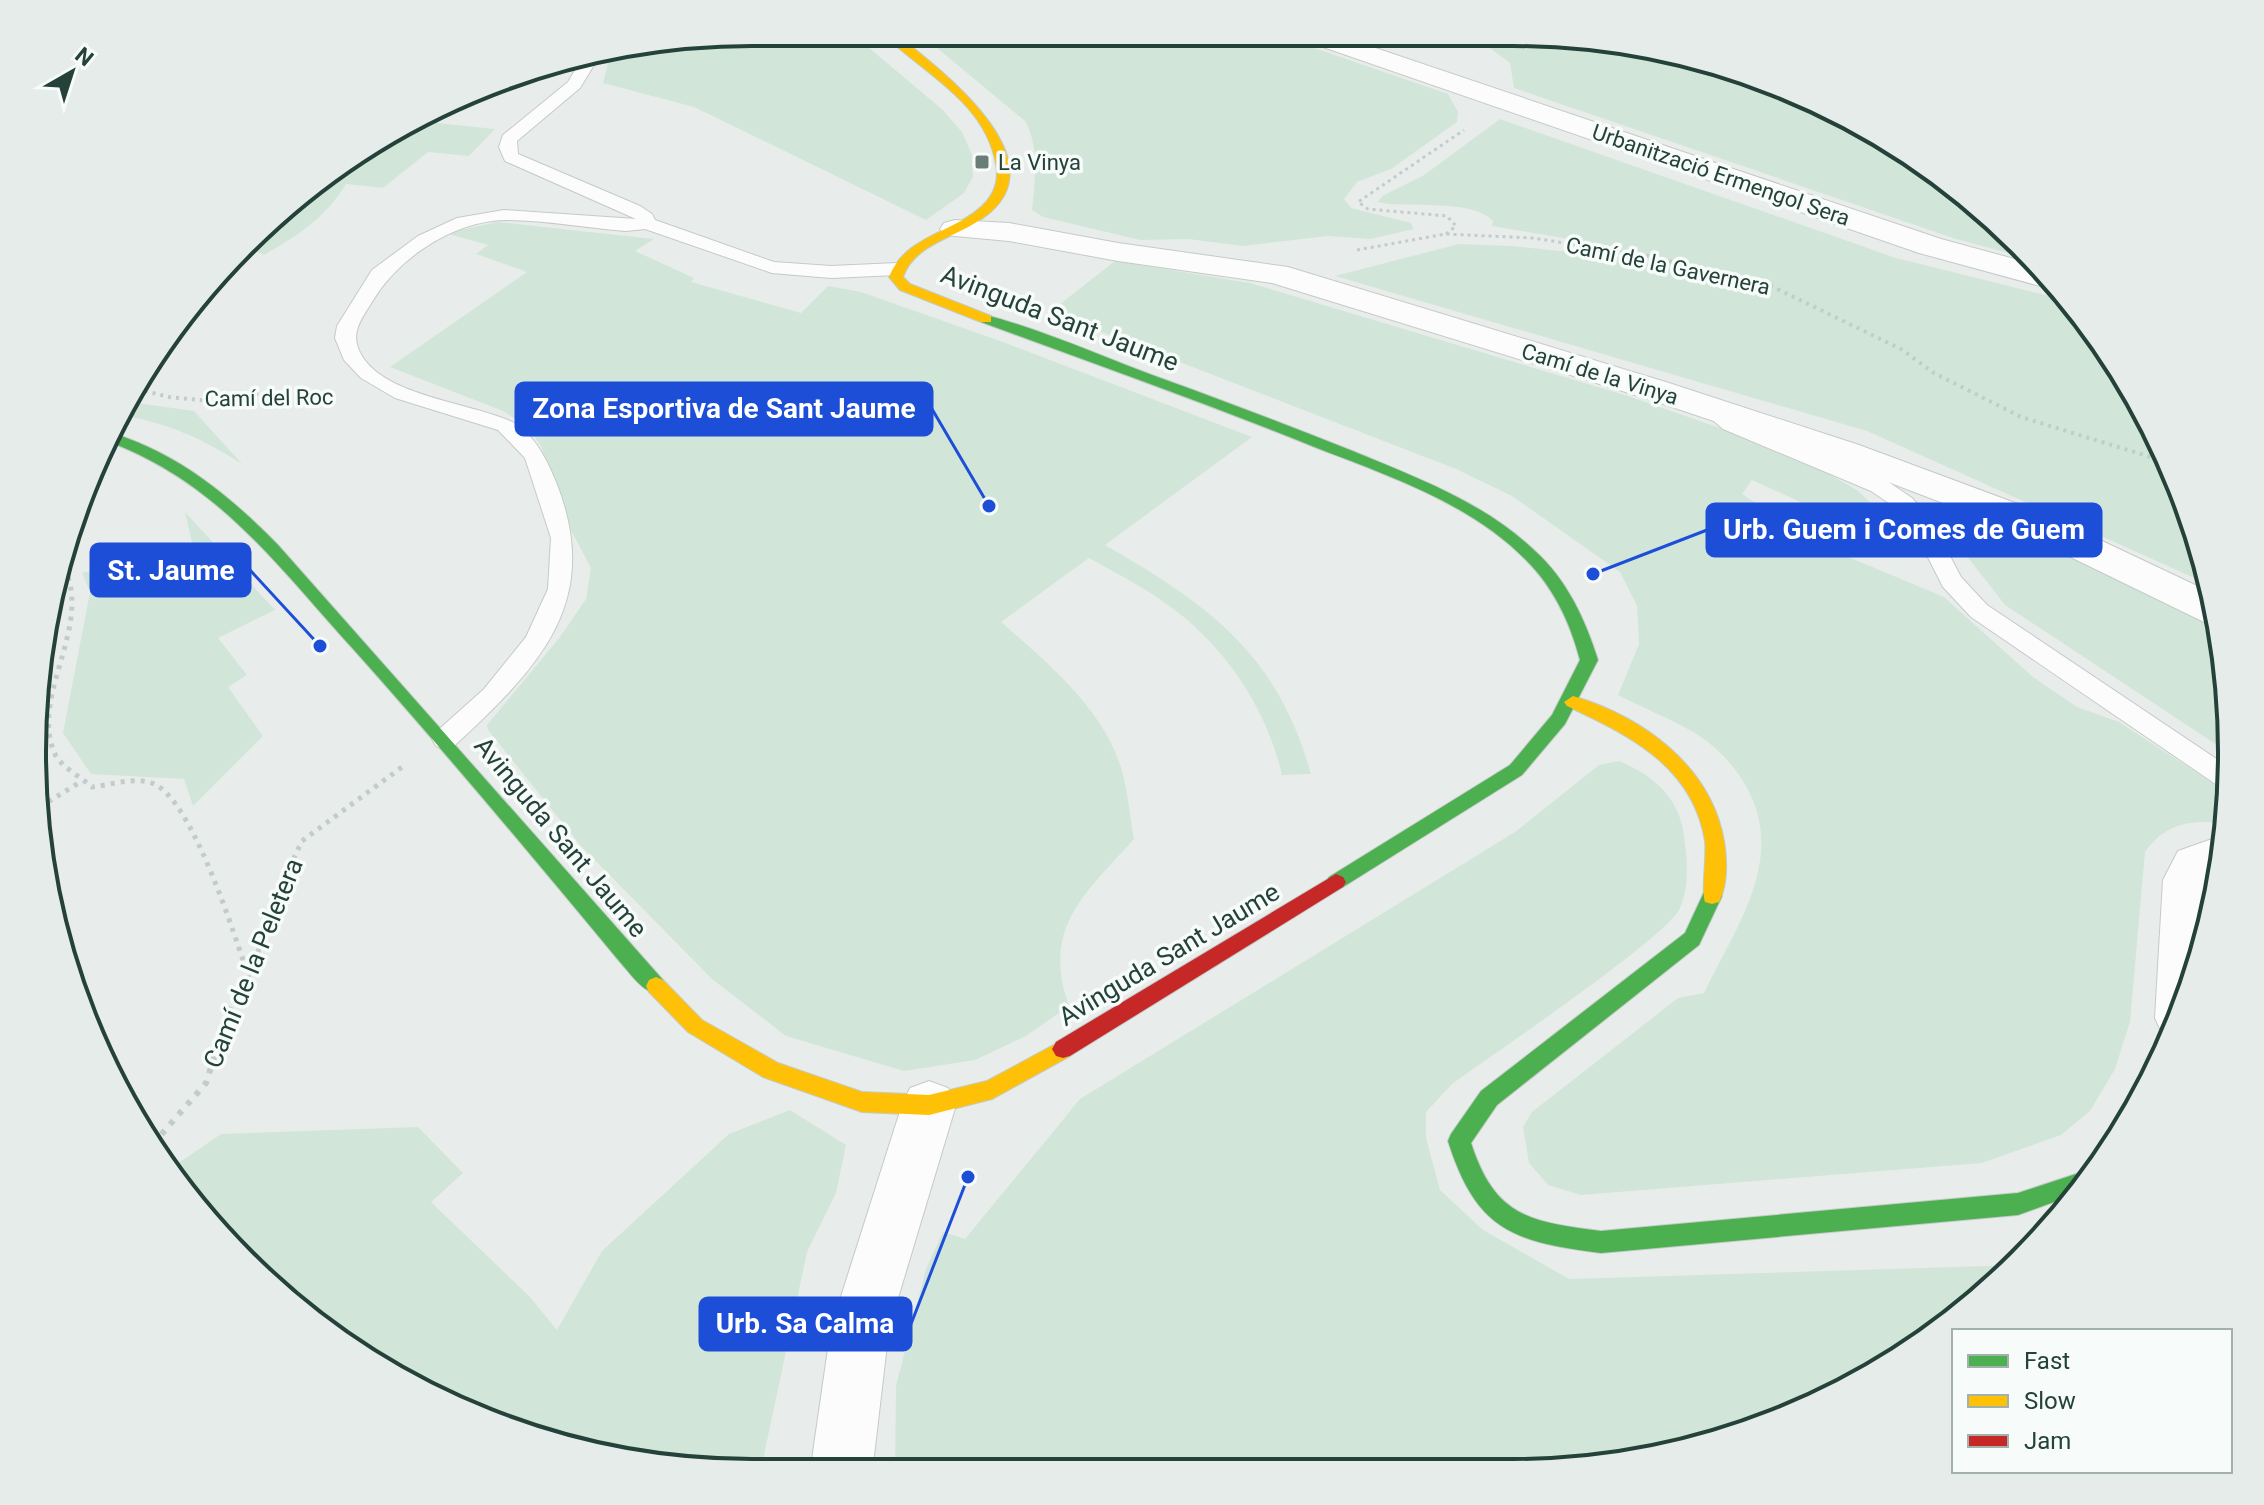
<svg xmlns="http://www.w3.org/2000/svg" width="2264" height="1505" font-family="Roboto,sans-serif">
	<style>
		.green { fill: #d1e6d8 }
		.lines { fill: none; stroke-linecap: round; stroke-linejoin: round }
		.lane-casing { stroke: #c5cac8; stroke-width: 2 }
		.street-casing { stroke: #c5cac8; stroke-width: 2 }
		.fast-casing { stroke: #c3cbc8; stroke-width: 2 }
		.slow-casing { stroke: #c3cbc8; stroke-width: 2 }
		.jam-casing { stroke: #c3cbc8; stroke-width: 2 }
		.path-far3 { stroke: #c3ccca; stroke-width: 3; stroke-dasharray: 3 4; stroke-linecap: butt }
		.path-far2 { stroke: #c3ccca; stroke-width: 4; stroke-dasharray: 3 5; stroke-linecap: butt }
		.path-far1 { stroke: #c3ccca; stroke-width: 5; stroke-dasharray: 4 6; stroke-linecap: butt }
		.path { stroke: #c3ccca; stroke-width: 6; stroke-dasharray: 5 8; stroke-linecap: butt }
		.lane { fill: #fcfcfc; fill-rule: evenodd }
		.street { fill: #fcfcfc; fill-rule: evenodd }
		.fast { fill: #4caf50; fill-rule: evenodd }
		.slow { fill: #ffc107; fill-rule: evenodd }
		.jam { fill: #c62828; fill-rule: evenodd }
		.poi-dot { fill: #697e78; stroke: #f7fbf9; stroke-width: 3 }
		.labels { text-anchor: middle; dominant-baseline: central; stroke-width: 7; stroke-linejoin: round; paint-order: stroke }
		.far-poi-label { font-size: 22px; fill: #24423a; stroke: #f7fbf9; text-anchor: start }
		.far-street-label { font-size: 22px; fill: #24423a; stroke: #f7fbf9 }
		.street-label { font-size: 26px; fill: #24423a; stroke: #f7fbf9 }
		.rim { fill: none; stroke: #24423a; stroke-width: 4 }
		.leader { fill: none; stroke: #1d4ed8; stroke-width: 3 }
		.callout-dot { fill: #1d4ed8; stroke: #f7fbf9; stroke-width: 3 }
		.callout { fill: #1d4ed8; stroke: #1d4ed8; stroke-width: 3 }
		.callout-label { font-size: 28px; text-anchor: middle; font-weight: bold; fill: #fff }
	</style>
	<rect width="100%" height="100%" fill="#e8edeb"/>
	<!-- green -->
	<g class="green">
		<path d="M753 32H850L943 110 962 132 972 155 973 177 964 193 926 220 694 107 603 83 608 63 605 56Z"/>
		<path d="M918 32H1268L1448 94 1458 112 1457 122 1391 169 1357 182 1344 199 1351 208 1411 223 1414 229 1370 239 1328 236 1243 246 1188 239 1140 240 1043 217 1032 210C1035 178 1040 149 1025 121Z"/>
		<path d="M1468 32H1512L1652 46 1831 107 2021 243 2035 260 1956 239 1514 88 1510 63Z"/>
		<path d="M435 113 427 122 495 129 469 156 428 152 383 188 346 184C325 218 299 235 264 255L250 249 352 154Z"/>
		<path d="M1500 119 1896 258 2069 301 2110 352 2177 476 2210 585 1867 431 1335 276 1459 244 1512 246 1669 262 1605 245 1492 226 1493 221C1472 198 1407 209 1377 202L1384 195 1424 175Z"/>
		<path d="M498 222 654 239 635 251 694 278 691 282 801 313 828 286 861 292 1003 342 1252 437 1105 545C1209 605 1277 653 1311 774L1282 775C1265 703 1220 639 1158 598 1136 583 1112 571 1089 558L1001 622C1047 662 1105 710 1122 771 1128 793 1130 817 1134 839 1085 894 1041 927 1069 1006L1026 1036 975 1060 904 1071 786 1036 712 979 581 846 488 730 487 725 560 637 586 599 591 568 565 519 541 446 529 428 503 411 390 367 527 272 476 254 488 245 445 233Z"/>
		<path d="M1115 261 1250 283 1628 396 1746 437 1829 474 1857 490 1875 507 1882 525 1873 530 1844 522 1752 480 1742 494 1815 543 1944 597 2033 677 2077 707 2119 722 2228 793 2225 823C2190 820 2166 823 2145 852L2130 1022 2115 1069 2090 1111 2061 1135 1982 1163 1581 1195 1548 1185 1529 1163 1523 1127 1532 1112 1678 998 1704 993C1736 926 1787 859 1746 786 1733 764 1717 747 1695 733 1671 719 1643 708 1618 695L1639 644 1637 606 1620 572 1512 496 1456 469 1050 312Z"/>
		<path d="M130 402 194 411 242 464C199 437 172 425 122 415Z"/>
		<path d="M185 512 275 610 218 638 247 675 228 687 263 736 193 806 184 779 91 774 63 733 90 592 82 573 193 547Z"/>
		<path d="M1966 512 1993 520 2220 631 2232 755 2005 605 1944 527 1946 519Z"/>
		<path d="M1619 761C1653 775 1679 797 1684 835 1687 860 1690 884 1680 908 1669 936 1489 1057 1452 1084L1426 1112V1138L1440 1190 1483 1230 1569 1279 2017 1265 1912 1351 1788 1418 1653 1459 1511 1473H895L896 1386 926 1269 943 1232 965 1239 1080 1099 1515 832 1599 765Z"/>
		<path d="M790 1110 846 1145 836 1193 807 1252 764 1455V1473L612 1459 433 1398 243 1262 171 1168 221 1134 418 1127 463 1173 431 1202 530 1297 557 1330 602 1251 729 1134Z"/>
	</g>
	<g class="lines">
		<!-- lane casing -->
		<g class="lane-casing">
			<g id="lane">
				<path d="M590 59 594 65 580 88 517 141 518 154 640 206 652 214 655 220 774 262 831 266 897 263 906 269 897 275 831 278 772 273 645 229 626 231C586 228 545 220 506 220 453 221 398 258 372 302 360 321 349 335 362 356 386 396 470 403 510 421 533 431 547 460 556 482 604 603 538 668 454 746L445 749 436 746 432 739 436 732 484 689 526 637 548 589 551 538 525 458 498 430 395 398 361 378 344 360 335 338 337 326 372 270 418 236 457 218 504 210 636 219 505 161 499 147 503 135 568 82 578 65 576 61Z"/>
				<path d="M1718 410 1887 481 1912 498 1931 520 1961 577 1987 605 2230 768 2228 790 2220 787 1971 617 1943 587 1913 528 1896 508 1871 491 1723 429 1708 416Z"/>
			</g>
		</g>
		<!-- street casing -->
		<g class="street-casing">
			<g id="street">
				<path d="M1290 32H1328L1941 239 2040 266 2057 287 2040 286 1919 253 1294 37Z"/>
				<path d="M955 220 1009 223 1118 243 1288 267 1669 383 1859 445 2045 514 2212 593 2219 625 2204 622 2019 532 1833 461 1645 398 1272 283 1118 261 1009 241 944 235 940 229 944 223Z"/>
				<path d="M2212 839 2223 841 2220 877 2214 876 2211 880 2209 923 2172 1037 2162 1033 2155 1018 2163 880 2178 851Z"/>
				<path d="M929 1081 948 1088 956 1105 889 1328 872 1473H810L831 1328 902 1105 910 1088Z"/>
			</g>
		</g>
		<!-- fast casing -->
		<g class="fast-casing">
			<g id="fast">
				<path d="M986 315C1046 331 1105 358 1163 379 1227 402 1292 427 1355 452 1418 478 1485 503 1535 551 1567 580 1585 619 1598 660L1565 724 1522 775 1343 887 1336 890 1329 887 1326 882 1329 877 1510 765 1552 715 1580 660C1570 622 1554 588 1526 560 1469 502 1386 475 1312 446 1203 402 1092 363 981 322V316Z"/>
				<path d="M112 433C179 454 230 496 278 545L663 980 666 986 663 992C646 998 631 974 620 962 533 857 446 753 355 651 277 566 220 483 107 441Z"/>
				<path d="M1712 888 1719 890 1722 896 1699 945 1497 1105 1471 1143C1495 1217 1530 1222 1601 1231L2018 1193 2088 1170 2095 1172 2076 1194 2018 1215 1601 1253C1513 1242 1476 1230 1448 1141L1451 1134 1481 1091 1685 933 1705 890Z"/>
			</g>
		</g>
		<!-- slow casing -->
		<g class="slow-casing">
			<g id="slow">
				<path d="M881 32H893C940 69 1072 167 975 223 949 239 914 246 903 277L910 284 991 316V322H981L900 290 889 277C901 247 928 238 955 224 979 212 1002 195 996 164 985 101 922 73 881 32Z"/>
				<path d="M1573 696C1643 717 1711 766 1724 841 1727 860 1728 884 1719 902L1712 904 1705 902C1701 893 1707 856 1705 841 1693 766 1629 735 1567 706L1564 702Z"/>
				<path d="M656 977 663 980 702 1020 778 1063 862 1092 929 1095 987 1081 1063 1040 1070 1042 1074 1049 1070 1056 992 1099 929 1115 862 1112 763 1077 688 1032 649 992 646 986 649 980Z"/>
			</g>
		</g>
		<!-- jam casing -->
		<g class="jam-casing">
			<path id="jam" d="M1336 874 1343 877 1346 882 1343 887 1070 1056 1063 1058 1056 1056 1052 1049 1056 1042Z"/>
		</g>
		<!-- path-far3 -->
		<g class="path-far3">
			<path d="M1455 32 1467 41"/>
			<path d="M1446 234 1456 226 1447 216 1368 209 1358 202 1464 130"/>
			<path d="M1357 250 1445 234 1533 238 1648 256"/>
		</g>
		<!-- path-far2 -->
		<g class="path-far2">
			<path d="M1638 254 1767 284 1901 349 1934 373 2021 417 2170 463"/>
			<path d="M137 389 169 397 211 401 253 394 331 395"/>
			<path d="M69 579 66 571 81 525 83 494"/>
		</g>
		<!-- path-far1 -->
		<g class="path-far1">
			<path d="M68 577C87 634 30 700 55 754 60 766 82 778 92 787 110 785 137 776 154 784 193 801 235 937 249 978"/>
			<path d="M40 807 82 781"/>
			<path d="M241 988 249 978 281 885 302 841 402 767"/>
		</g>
		<!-- path -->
		<path class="path" d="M153 1144 206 1083 232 1001 243 986"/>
		<!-- lane -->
		<use href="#lane" class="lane"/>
		<!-- street -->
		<use href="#street" class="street"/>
		<!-- fast -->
		<use href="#fast" class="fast"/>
		<!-- slow -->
		<use href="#slow" class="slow"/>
		<!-- jam -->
		<use href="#jam" class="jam"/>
	</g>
	<!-- markers -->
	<rect class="poi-dot" x="974" y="154" width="16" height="16" rx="4"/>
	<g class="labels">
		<!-- far-poi labels -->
		<g class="far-poi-label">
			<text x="998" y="162">La Vinya</text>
		</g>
		<!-- far-street labels -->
		<g class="far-street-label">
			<text transform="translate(1721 175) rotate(19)">Urbanització Ermengol Sera</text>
			<text transform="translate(1668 266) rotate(12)">Camí de la Gavernera</text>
			<text transform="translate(1600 374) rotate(17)">Camí de la Vinya</text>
			<text transform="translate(269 398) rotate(-1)">Camí del Roc</text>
		</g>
		<!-- street labels -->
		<g class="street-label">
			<text transform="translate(1060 318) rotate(21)">Avinguda Sant Jaume</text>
			<text transform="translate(561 837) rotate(50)">Avinguda Sant Jaume</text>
			<text transform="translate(1169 954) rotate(-31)">Avinguda Sant Jaume</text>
			<text transform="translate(253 963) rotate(-68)">Camí de la Peletera</text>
		</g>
	</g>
	<!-- crop -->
	<path d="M0 0H2264V1505H0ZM752 46H1512A706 706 0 0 1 2218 752V753A706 706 0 0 1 1512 1459H752A706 706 0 0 1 46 753V752A706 706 0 0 1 752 46Z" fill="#e6ecea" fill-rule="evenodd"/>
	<path class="rim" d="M752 46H1512A706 706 0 0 1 2218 752V753A706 706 0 0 1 1512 1459H752A706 706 0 0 1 46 753V752A706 706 0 0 1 752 46Z"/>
	<!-- callouts -->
	<path class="leader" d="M989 506L932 409M1593 574L1707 530M320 646L250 570M968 1177L911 1324"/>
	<g class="callout-dot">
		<circle cx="989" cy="506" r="8"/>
		<circle cx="1593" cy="574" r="8"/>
		<circle cx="320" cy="646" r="8"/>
		<circle cx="968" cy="1177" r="8"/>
	</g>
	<g class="callout">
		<rect x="516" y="383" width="416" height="52" rx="8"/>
		<rect x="1707" y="504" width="394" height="52" rx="8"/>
		<rect x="91" y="544" width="159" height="52" rx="8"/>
		<rect x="700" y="1298" width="211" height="52" rx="8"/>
	</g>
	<g class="callout-label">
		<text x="724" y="418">Zona Esportiva de Sant Jaume</text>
		<text x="1904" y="539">Urb. Guem i Comes de Guem</text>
		<text x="171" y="580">St. Jaume</text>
		<text x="805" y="1333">Urb. Sa Calma</text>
	</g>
	<!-- legend -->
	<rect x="1952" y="1329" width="280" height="144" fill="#f7fbf9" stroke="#a3b1ad" stroke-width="2"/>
	<rect x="1968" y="1355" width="40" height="12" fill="#4caf50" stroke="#a3b1ad" stroke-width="2"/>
	<text x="2024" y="1369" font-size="24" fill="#24423a">Fast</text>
	<rect x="1968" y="1395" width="40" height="12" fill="#ffc107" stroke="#a3b1ad" stroke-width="2"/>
	<text x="2024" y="1409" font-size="24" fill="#24423a">Slow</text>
	<rect x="1968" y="1435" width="40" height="12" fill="#c62828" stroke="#a3b1ad" stroke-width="2"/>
	<text x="2024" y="1449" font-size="24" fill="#24423a">Jam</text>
	<!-- north arrow -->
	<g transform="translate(72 72) rotate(39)" stroke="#f7fbf9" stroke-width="6" paint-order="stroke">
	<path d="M0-6L14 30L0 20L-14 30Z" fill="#24423a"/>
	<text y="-12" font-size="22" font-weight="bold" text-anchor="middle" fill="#24423a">N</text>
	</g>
</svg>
